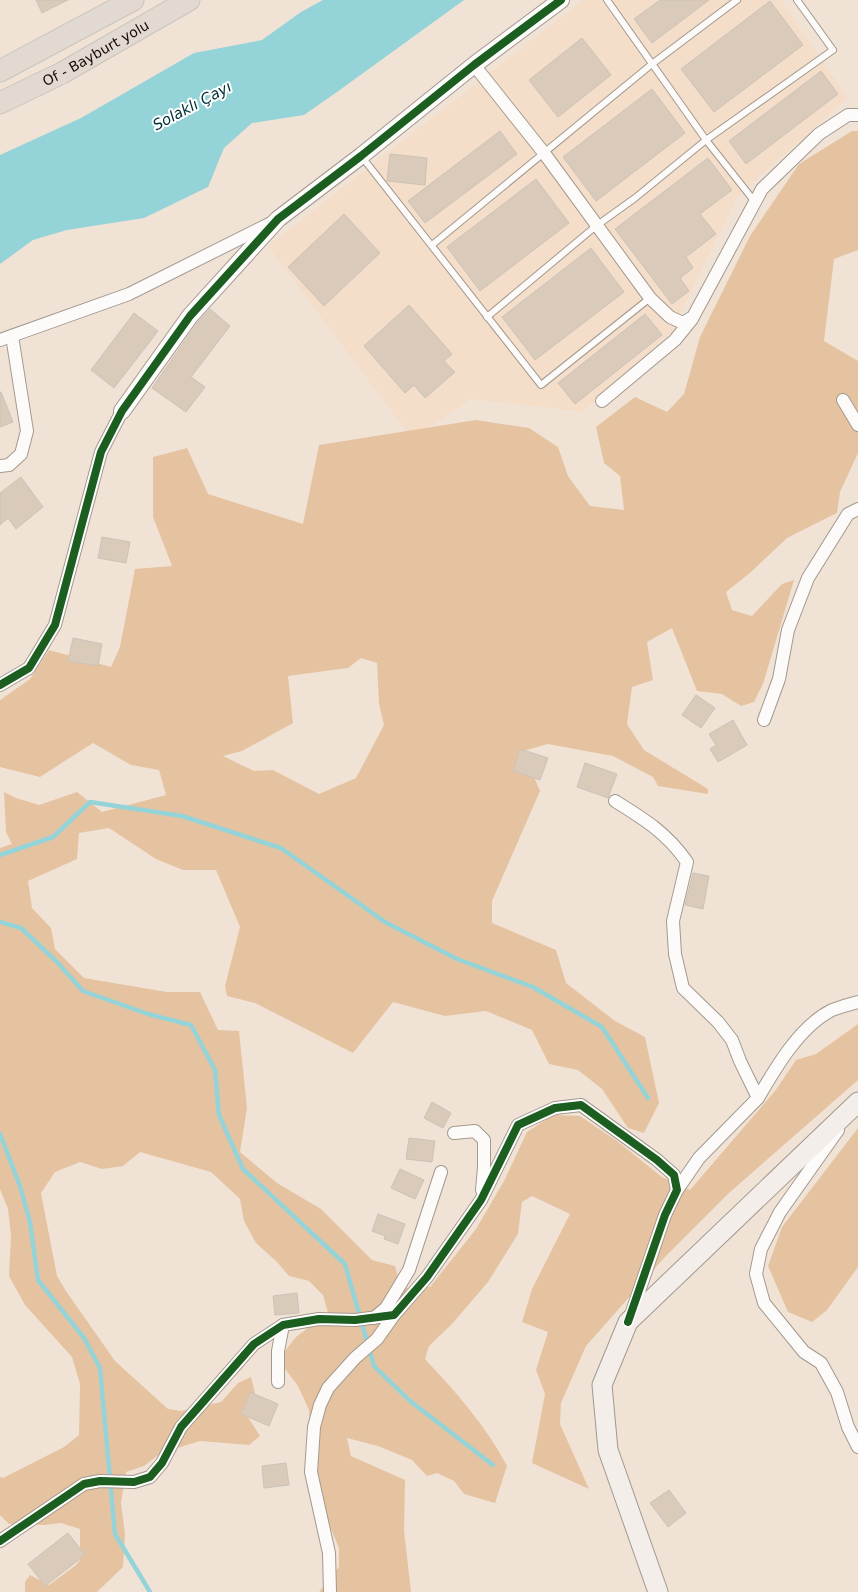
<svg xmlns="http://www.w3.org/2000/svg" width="858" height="1592" font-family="'DejaVu Sans',sans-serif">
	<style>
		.built { fill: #f4dec9 }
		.forest { fill: #e6c3a0; fill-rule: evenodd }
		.water { fill: #94d3d7 }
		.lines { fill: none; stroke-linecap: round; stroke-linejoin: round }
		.stream { stroke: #94d3d7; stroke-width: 4.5 }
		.building { fill: #dacaba; stroke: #ccc2b8 }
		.service-casing { stroke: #a2998f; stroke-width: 8 }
		.minor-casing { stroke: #a2998f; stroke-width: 14 }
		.tertiary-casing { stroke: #a2998f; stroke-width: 18 }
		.secondary-casing { stroke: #a2998f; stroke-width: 21 }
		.trunk-casing { stroke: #cac4bf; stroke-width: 23 }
		.service { stroke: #fdfbf9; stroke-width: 6 }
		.minor { stroke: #fdfbf9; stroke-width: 12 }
		.tertiary { stroke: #fdfbf9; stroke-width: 16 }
		.secondary { stroke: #f3eeea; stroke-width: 19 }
		.trunk { stroke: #e2d9d0; stroke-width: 21 }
		.cycleway-casing { stroke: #fff; stroke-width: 11 }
		.cycleway { stroke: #1b5e20; stroke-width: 8 }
		.labels { text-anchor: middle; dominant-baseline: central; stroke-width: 4; stroke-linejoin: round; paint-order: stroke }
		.street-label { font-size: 14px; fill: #140c05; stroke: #fff }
		.water-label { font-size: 15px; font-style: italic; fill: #003137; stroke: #fff }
	</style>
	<rect width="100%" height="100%" fill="#f0e3d6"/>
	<!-- built -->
	<path class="built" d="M583 0H781L848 98 738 196 671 333 583 412 471 399 412 439 268 246Z"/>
	<!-- forest -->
	<g class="forest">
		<path d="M852 131H858V250L834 259 824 341 858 361V453L840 492 837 513 787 538 751 572 726 592 732 610 752 616 782 584 794 580 763 684 754 702 741 706 722 694 697 691 672 628 647 642 653 680 632 687 627 724 644 750 708 789V794L658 786 653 777 613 756 548 744 523 751 540 791 492 901V923L556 950 566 983 615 1021 645 1037 659 1103 644 1133 628 1128 602 1089 578 1070 549 1064 532 1030 486 1011 445 1016 393 1002 353 1053 255 1003 227 996 225 986 240 927 216 870H183L156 859 109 828 79 833 77 859 28 881 32 908 51 928 55 949 84 978 167 992H200L218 1030 239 1031 247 1108 240 1152 277 1183 321 1209 372 1260 395 1266 401 1288 430 1287 476 1229 504 1181 527 1132 553 1115 580 1116 617 1141 662 1177 690 1190 775 1091 796 1060 816 1054 858 1024V1080L729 1193 663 1259 586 1346 561 1403 560 1424 589 1489 532 1463 545 1394 536 1370 548 1332 522 1322 532 1289 570 1214 532 1196 522 1202 518 1234 488 1282 452 1324 429 1346 425 1359C456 1392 486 1426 507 1466L495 1503 464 1494 454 1481 437 1473 427 1476 412 1460 378 1446 347 1438 351 1456 405 1480 404 1530 411 1592H319L339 1567V1548L329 1524 319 1493 312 1459 309 1410 298 1386 283 1366 285 1351 296 1337 328 1313 323 1295 309 1281 289 1276 277 1262 256 1243 244 1221 240 1199 211 1172 140 1152 123 1166 102 1169 80 1162 55 1172 41 1193 57 1276 66 1291 115 1361 168 1409 181 1411 221 1402 238 1383 251 1377 255 1393 247 1416 260 1436 249 1445 200 1441 161 1453 144 1466 126 1472 121 1503 125 1534 123 1567 97 1592H25V1582L30 1575 49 1585 75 1566 80 1560V1529L61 1523 45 1525 9 1524 0 1515V1477L3 1478 64 1447 79 1435 80 1384 72 1357 25 1305 9 1276 11 1236 8 1209 0 1189V848L12 844 6 832 4 792 16 798 39 805 77 792 102 812 166 795 159 770 131 765 93 743 40 777 0 767V700L30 679 49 650 111 667 120 647 135 569 172 566 153 517V457L187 448 208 494 303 524 319 445 476 420 529 428 558 447 568 476 590 506 624 510 620 476 604 463 596 427 635 397 667 412 684 394 700 337 750 236 799 164ZM361 658 377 663 379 704 384 725 356 778 319 794 273 770 254 771 223 756 242 751 293 723 288 676 348 668Z"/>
		<path d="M858 1128V1267L827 1310 812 1322 788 1312 768 1266 782 1227Z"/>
	</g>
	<!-- water -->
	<path class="water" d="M323 0H464L337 92 304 115 252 123 224 148 208 187 144 218 67 230 33 240 0 264V155L81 118 194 53 262 40 301 12Z"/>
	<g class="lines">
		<!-- stream -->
		<g class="stream">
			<path d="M0 855 53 837 90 802 182 816 281 848 385 922 457 959 533 987 602 1027 648 1098"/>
			<path d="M0 922 21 928 57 962 83 991 148 1014 191 1025 215 1070 219 1115 243 1169 345 1264 374 1366 410 1401 493 1465"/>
			<path d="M0 1134 20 1186 30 1222 38 1280 84 1338 100 1368 115 1534 150 1592"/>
		</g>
	</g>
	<!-- building -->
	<g class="building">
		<path d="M36 0H68L42 13Z"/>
		<path d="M660 0H709L652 43 634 19Z"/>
		<path d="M770 1 803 45 714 112 681 69Z"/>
		<path d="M582 38 611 75 558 117 529 80Z"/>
		<path d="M821 71 838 94 746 164 729 141Z"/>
		<path d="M652 89 685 133 596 201 563 157Z"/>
		<path d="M500 131 517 154 425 223 408 201Z"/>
		<path d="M390 154 427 158 425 185 387 181Z"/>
		<path d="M708 158 732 190 700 214 716 234 686 257 693 268 680 278 689 291 672 304 615 229Z"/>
		<path d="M536 179 569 223 480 291 447 247Z"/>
		<path d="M344 214 380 253 324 306 288 267Z"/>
		<path d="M591 248 624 292 535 360 502 317Z"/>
		<path d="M409 305 452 354 444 361 455 372 425 398 414 385 405 393 364 346Z"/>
		<path d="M210 309 230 326 191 377 205 387 186 412 152 388 198 322Z"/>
		<path d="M134 313 158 331 114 388 91 370Z"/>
		<path d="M645 314 662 335 575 404 558 383Z"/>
		<path d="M0 392H1L13 422 0 427Z"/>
		<path d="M21 477 43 507 16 529 8 518 0 525V493Z"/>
		<path d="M102 537 130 542 126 563 98 558Z"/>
		<path d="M73 638 102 644 98 666 68 661Z"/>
		<path d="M696 695 715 708 701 728 682 715Z"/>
		<path d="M733 720 747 745 718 762 710 749 716 745 709 734Z"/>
		<path d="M520 749 548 758 540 780 513 771Z"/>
		<path d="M585 763 617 774 608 798 577 787Z"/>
		<path d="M693 873 709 876 703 909 685 905Z"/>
		<path d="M432 1102 451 1113 443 1128 424 1118Z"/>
		<path d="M409 1138 435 1141 432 1162 406 1159Z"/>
		<path d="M400 1169 424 1180 415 1199 391 1188Z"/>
		<path d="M378 1214 405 1224 398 1244 384 1239 385 1236 372 1231Z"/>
		<path d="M297 1293 299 1313 275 1315 273 1296Z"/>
		<path d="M250 1392 278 1404 269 1426 241 1414Z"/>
		<path d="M286 1463 289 1485 264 1488 262 1466Z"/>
		<path d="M669 1490 686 1513 668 1527 650 1503Z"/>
		<path d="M68 1533 85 1555 45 1586 28 1564Z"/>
	</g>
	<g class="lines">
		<!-- service casing -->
		<g class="service-casing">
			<g id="service">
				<path d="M607 0 706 140 755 202"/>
				<path d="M362 157 541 385 650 298"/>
				<path d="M432 245 652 64 737 0"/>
				<path d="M487 317 596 226 635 198 706 140 833 50 797 0"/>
			</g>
		</g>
		<!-- minor casing -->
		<g class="minor-casing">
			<g id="minor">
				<path d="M474 65 544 153 650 298 670 317 683 323 693 317 762 189 819 134 848 115H858"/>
				<path d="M0 340 129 294 273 222"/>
				<path d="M843 400 858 425"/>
				<path d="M602 401 675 340 692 319"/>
				<path d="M0 466 9 465 21 454 27 431 12 336"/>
				<path d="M0 685 29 668 55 625 101 452 122 411"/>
				<path d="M764 720 779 679 788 630 808 578 848 514 858 509"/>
				<path d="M615 801C644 819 667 833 687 862L673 921 675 954 683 988 718 1022 732 1040 740 1061 758 1098 699 1158 677 1190"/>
				<path d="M758 1098C776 1067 800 1026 832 1010 840 1007 850 1004 858 1002"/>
				<path d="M838 1130 780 1212 761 1249 756 1274 764 1303 804 1352 821 1363 837 1392 848 1427 858 1447"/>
				<path d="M454 1133 475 1131 484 1140V1167L482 1190"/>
				<path d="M374 1318 386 1308 409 1270 441 1172"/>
				<path d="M278 1382V1351L283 1325"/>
				<path d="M0 1541 84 1484 100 1481 134 1482 150 1477 162 1463 181 1427 254 1344 283 1325 319 1319 355 1320 394 1315 427 1277 481 1200 518 1125 555 1108 581 1105 657 1160 674 1175 677 1190 665 1215 630 1318"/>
				<path d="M330 1592 329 1553 311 1472 314 1427 320 1405 328 1388 355 1358 377 1339 394 1315"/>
			</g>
		</g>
		<!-- tertiary casing -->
		<g class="tertiary-casing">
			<path id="tertiary" d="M122 411 190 316 278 219 361 156 474 65 561 0"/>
		</g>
		<!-- secondary casing -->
		<g class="secondary-casing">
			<path id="secondary" d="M658 1592 608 1450 602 1385 628 1322 858 1102"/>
		</g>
		<!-- trunk casing -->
		<g class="trunk-casing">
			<g id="trunk">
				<path d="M0 71 133 0"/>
				<path id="s1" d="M0 103 62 73 189 0"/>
			</g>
		</g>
		<!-- service -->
		<use href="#service" class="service"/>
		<!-- minor -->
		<use href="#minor" class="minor"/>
		<!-- tertiary -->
		<use href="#tertiary" class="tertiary"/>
		<!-- secondary -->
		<use href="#secondary" class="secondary"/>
		<!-- trunk -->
		<use href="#trunk" class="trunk"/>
		<!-- cycleway casing -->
		<g class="cycleway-casing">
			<g id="cycleway">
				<path d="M0 685 29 668 55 625 101 452 122 411 190 316 278 219 361 156 474 65 561 0"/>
				<path d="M0 1541 84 1484 100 1481 134 1482 150 1477 162 1463 181 1427 254 1344 283 1325 319 1319 355 1320 394 1315 427 1277 481 1200 518 1125 555 1108 581 1105 657 1160 674 1175 677 1190 665 1215 628 1322"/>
			</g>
		</g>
		<!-- cycleway -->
		<use href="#cycleway" class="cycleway"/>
	</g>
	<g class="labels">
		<!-- street labels -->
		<g class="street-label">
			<text stroke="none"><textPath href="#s1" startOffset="108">Of - Bayburt yolu</textPath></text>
		</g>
		<!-- water labels -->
		<g class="water-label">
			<text transform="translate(192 106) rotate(-28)">Solaklı Çayı</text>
		</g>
	</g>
</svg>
